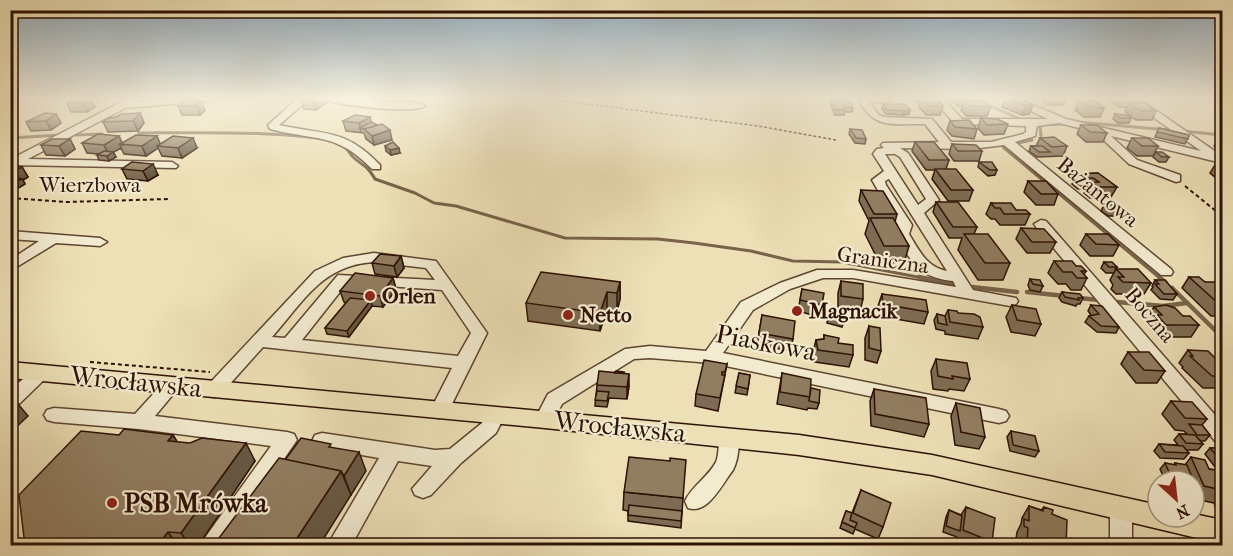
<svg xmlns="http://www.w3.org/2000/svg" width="1233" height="556" font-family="'IM FELL French Canon',serif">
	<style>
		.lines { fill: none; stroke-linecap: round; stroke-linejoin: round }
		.stream-far2 { stroke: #79634a; stroke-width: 3 }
		.stream-far1 { stroke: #79634a; stroke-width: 4.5 }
		.stream { stroke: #79634a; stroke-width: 5 }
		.minor-casing { stroke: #5d4530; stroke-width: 3 }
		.major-casing { stroke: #2d1103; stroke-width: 3 }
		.path-far1 { stroke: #2d1103; stroke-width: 1.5; stroke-dasharray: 3 2; stroke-linecap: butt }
		.path { stroke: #2d1103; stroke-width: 2; stroke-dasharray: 4 3; stroke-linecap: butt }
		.minor { fill: #f3ebd0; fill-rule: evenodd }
		.major { fill: #ede0b6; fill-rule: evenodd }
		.wall { fill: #7d6c53; stroke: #2d1103; stroke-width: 1.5 }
		.shaded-wall { fill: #665843; stroke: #2d1103; stroke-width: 1.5 }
		.building { fill: #917d60; stroke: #2d1103; stroke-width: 1.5 }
		.poi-dot { fill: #8f2418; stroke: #f3ebd0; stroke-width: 2 }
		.labels { text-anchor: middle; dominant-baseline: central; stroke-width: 4.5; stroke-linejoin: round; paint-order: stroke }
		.street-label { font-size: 21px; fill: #2d1103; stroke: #f3ebd0 }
		.poi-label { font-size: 21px; font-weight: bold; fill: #2d1103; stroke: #f3ebd0; text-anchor: start }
		.near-street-label { font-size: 26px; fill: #2d1103; stroke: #f3ebd0 }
		.near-poi-label { font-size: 26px; font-weight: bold; fill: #2d1103; stroke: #f3ebd0; text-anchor: start }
	</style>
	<rect width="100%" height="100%" fill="#ede0b6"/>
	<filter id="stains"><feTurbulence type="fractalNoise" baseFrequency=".00333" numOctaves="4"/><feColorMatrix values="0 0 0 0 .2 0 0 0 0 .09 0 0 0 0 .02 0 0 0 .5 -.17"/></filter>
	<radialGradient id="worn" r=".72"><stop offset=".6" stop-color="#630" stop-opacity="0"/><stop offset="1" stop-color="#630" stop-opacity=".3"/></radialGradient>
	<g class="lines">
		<!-- stream-far2 -->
		<g class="stream-far2">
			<path d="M973 98 1022 120"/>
			<path d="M1078 122 1169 130"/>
			<path d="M1183 131 1222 135"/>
			<path d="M139 133C176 133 319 129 344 146 348 149 350 154 353 157 364 167 366 164 375 179L415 193 434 203 456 206 565 238 658 239 694 243 751 251 793 261 842 262 927 279"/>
			<path d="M75 135 102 134"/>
			<path d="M1041 136 1040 125 1063 124"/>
			<path d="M10 138 60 135"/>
			<path d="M1014 144 1032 140"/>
			<path d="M1006 146 1003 147 1161 279"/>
			<path d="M10 159H13"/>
		</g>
		<!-- stream-far1 -->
		<g class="stream-far1">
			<path d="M919 277 952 284"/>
			<path d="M1159 277 1166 283"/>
			<path d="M972 287 1017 292"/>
			<path d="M1172 288 1222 337"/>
			<path d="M1027 292 1065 296"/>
			<path d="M1079 298 1099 300"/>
			<path d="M1117 302 1163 306 1187 303"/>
		</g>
		<!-- stream -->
		<path class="stream" d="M10 524 21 546"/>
		<!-- minor casing -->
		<g class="minor-casing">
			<g id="minor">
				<path d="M129 98H142L136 102 174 98H213L208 101 125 108 28 159 172 162 178 166 176 168 10 165 13 158Z"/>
				<path d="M298 98H310L279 125C324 135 345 128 380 165V169H372C336 132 316 141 270 129L268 125Z"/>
				<path d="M323 98 420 103 425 106C414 114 336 106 323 98Z"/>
				<path d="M858 98H893L889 102H869L879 115 884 117 932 119 951 142H991L1023 134 1026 132V126L955 124 932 98H943L962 119H1048L1003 98H1017L1066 119 1201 151 1126 98H1138L1216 152 1217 155 1222 157V163L1111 136 1137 160 1180 175V181L1176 182 1129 164 1095 132 1059 123 1037 126 1035 136 1015 142 1171 269 1173 272 1171 275H1161L1004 145 972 149 900 148 908 153 939 200 924 213 973 290 1016 298 1018 301 1016 304 1010 306 853 278H823L790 289 753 310 723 353 999 409 1006 411 1009 416 1006 421 999 423 711 363 650 358 634 359 562 404 552 424 545 426 538 424 535 419 548 394 625 349 650 346 706 351 741 302 780 283 817 270H853L956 287 953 281C917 277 912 262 895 234L898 225 872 180 884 171 873 154 877 149 884 148 881 145 883 143 939 142 925 124C893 123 874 131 858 98ZM885 154H895L900 157 926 199 918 205ZM889 179 947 271C926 267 919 250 909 234L912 225 886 185 885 181Z"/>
				<path d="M1041 220 1046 221 1222 423V444L1215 441 1036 227 1034 224Z"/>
				<path d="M10 231 100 238 107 242 100 246 56 243 10 271V260L39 241 10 239Z"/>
				<path d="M374 253 436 261 487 333 446 416 439 418 432 416 430 411 452 368 263 347 220 395 214 397 208 395 205 390 208 385 315 271 343 258ZM374 262 426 268 435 280 338 275 285 338 272 337C304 301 322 265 374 262ZM347 283 442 290 471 333 458 356 302 340Z"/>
				<path d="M41 367 47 369 50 373 47 377 17 406 10 408V390L35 369Z"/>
				<path d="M171 379 177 381 180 386 155 416 287 432 294 434 297 440 224 546H199L271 446 139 429 54 422 47 420 44 415 47 410 54 408 135 414 165 381Z"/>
				<path d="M495 408 502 410 505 415 496 433 461 463 431 495 423 498 415 495 412 489 432 466 398 461 351 546H327L379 458 315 447 312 441 315 435 322 433 435 450 450 449 482 423 488 410Z"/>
				<path d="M729 430 736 432C741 442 738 460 733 470 722 484 708 515 688 508L685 501C692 486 709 476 716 462 720 453 717 442 722 432Z"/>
				<path d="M1121 499 1129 502 1132 509V546H1110V509L1113 502Z"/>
			</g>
		</g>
		<!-- major casing -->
		<g class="major-casing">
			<path id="major" d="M10 362 799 435 932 455 1158 505V517H1194V514L1222 520V544L932 475 799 455 545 428 10 378Z"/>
		</g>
		<!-- path-far1 -->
		<path class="path-far1" d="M541 98 758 126 836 140"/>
		<!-- path -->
		<g class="path">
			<path d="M1185 186 1222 216"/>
			<path d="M10 198 67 202 169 199"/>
			<path d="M90 362 210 372"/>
		</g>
		<!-- minor -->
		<use href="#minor" class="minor"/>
		<!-- major -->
		<use href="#major" class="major"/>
	</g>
	<!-- wall -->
	<g class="wall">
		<path d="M84 98H90L95 107 87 112H71L67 103Z"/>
		<path d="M304 98 326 103 316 110 304 109 301 100Z"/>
		<path d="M407 98H433L407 99Z"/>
		<path d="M912 98H936L943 106 940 115H926L919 107 920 102H915Z"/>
		<path d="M950 98H970L969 101 991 107 987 116H966L961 110 963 106H958Z"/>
		<path d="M1005 98H1018L1033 105 1029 114 1022 115 1002 107Z"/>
		<path d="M1040 98H1067L1064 105H1047Z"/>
		<path d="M1108 98H1138L1136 103 1156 111 1152 120H1136L1125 112 1127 107H1119L1108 99Z"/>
		<path d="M831 99 853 108 852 112H845L844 115H835L830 104Z"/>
		<path d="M199 101 205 110 200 115H182L178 106Z"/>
		<path d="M1079 101 1104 108 1100 117H1084L1075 110Z"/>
		<path d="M883 104 910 110 909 114 903 115 886 114 882 109Z"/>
		<path d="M140 113 144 123 138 131 108 132 103 122 116 117Z"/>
		<path d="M56 114 61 123 51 130 31 131 26 122Z"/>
		<path d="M1115 114 1131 118 1129 123H1118L1113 119Z"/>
		<path d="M981 118 1008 124 1004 134 984 135 978 128Z"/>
		<path d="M343 121 371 122 392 140 374 145 366 139 364 133 346 131Z"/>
		<path d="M950 121 977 129 974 139 952 136 947 130Z"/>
		<path d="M1081 125 1107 133 1103 142H1086L1077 134Z"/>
		<path d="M1159 128 1189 135 1185 144 1155 137Z"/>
		<path d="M850 129 866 139 865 144 855 143 849 134Z"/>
		<path d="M1220 133H1222V153L1214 146 1219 139 1217 137Z"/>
		<path d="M119 136 122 143 157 136 160 144 197 148 182 158 162 156 158 148 146 156 124 154 121 148 113 152 116 157 109 161 99 160 97 155 99 154 87 153 82 143Z"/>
		<path d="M1040 138 1067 146 1063 156 1037 157 1029 151 1031 146H1036Z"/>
		<path d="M1132 138 1158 146 1153 156H1137L1127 148Z"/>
		<path d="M70 139 75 149 65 156 46 155 41 145Z"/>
		<path d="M915 142 949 160 946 169 973 190 969 201H948L932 179 935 170H926L912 151Z"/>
		<path d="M952 144 982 151 979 161H954L949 154Z"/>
		<path d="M385 146 400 153 391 155 386 151Z"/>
		<path d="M1156 152 1169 157 1166 162H1159L1153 157Z"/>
		<path d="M132 162 158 175 148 181 127 179 122 169Z"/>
		<path d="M979 162 997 170 995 175 988 176 978 167Z"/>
		<path d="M1216 163H1222V183L1210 173Z"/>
		<path d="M10 165 22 167 28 177 23 180 25 184 15 190 10 189Z"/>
		<path d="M1098 173 1117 187 1111 197 1090 198 1084 193 1086 188 1078 189 1072 184 1077 174Z"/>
		<path d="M1028 181 1058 194 1054 205H1036L1024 192Z"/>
		<path d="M861 190 897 214 895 222 909 246 904 263 879 262 865 234 869 221 859 201Z"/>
		<path d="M936 202 977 227 974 234 1010 263 1003 280H978L958 250 962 238H949L933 212Z"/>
		<path d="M991 203 1030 214 1025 225H1000L995 219H991L986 214Z"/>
		<path d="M1104 205 1123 211 1120 216H1108L1101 211Z"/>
		<path d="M1021 228 1056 242 1050 253H1027L1016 239Z"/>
		<path d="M1086 234 1119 245 1113 256H1090L1080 245Z"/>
		<path d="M401 256 404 268 397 277 375 274 372 263Z"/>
		<path d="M1054 261 1076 266 1086 271 1084 275 1087 278 1081 290H1071L1066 284H1058L1048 273Z"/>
		<path d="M1104 262 1117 267 1114 273H1106L1101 268Z"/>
		<path d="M1116 269 1151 283 1144 294H1116L1111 289 1113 285 1110 280Z"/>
		<path d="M1189 277 1222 287V316H1211L1182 288Z"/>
		<path d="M393 278 396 289 383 307 372 306 349 337 327 334 325 328 346 303 344 302 340 291Z"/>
		<path d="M1030 279 1043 286 1040 292 1030 290 1028 285Z"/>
		<path d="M1155 280 1177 294 1173 300 1160 299 1151 290 1153 287 1152 286Z"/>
		<path d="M841 281 863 299 860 311 838 308V293Z"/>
		<path d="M620 282V299L617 311 607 309 600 331 528 321 526 303Z"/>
		<path d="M802 289 822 305 819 317 798 311Z"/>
		<path d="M1062 292 1083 298 1080 304H1077L1076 306 1062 302 1059 298Z"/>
		<path d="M882 294 928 312 924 324 879 316 878 306Z"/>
		<path d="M1012 305 1041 324 1035 336 1011 332 1006 317Z"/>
		<path d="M1091 305 1119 327 1116 333 1097 332 1085 322 1089 316 1091 315 1088 311Z"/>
		<path d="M1154 307 1183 316 1199 325 1191 337H1158L1150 327 1152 324 1147 319Z"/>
		<path d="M948 310 958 313 983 327 978 339 945 334V331L936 329 934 320 937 314 945 316Z"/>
		<path d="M829 311 844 321 842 327 827 323Z"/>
		<path d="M762 315 793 339 790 351 757 345Z"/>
		<path d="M869 326 881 351 877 363 865 360V338Z"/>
		<path d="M824 335 838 343 853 355 849 367 815 362 813 352 816 340 824 339Z"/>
		<path d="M1188 350 1222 365V388H1203L1182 368 1183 367 1179 363Z"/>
		<path d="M1128 352 1165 371 1157 383H1136L1121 364Z"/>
		<path d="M936 359 970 379 964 391 949 389 948 391 933 389 931 371Z"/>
		<path d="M727 364 718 411 695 406 696 394Z"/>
		<path d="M624 373 629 386 627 399 609 398 607 407 595 406 597 385Z"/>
		<path d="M739 373 750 375 747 395 735 393Z"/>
		<path d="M782 373 811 388 819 403 817 409 808 408 807 410 777 404Z"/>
		<path d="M874 389 929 424 924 437 871 426 870 401Z"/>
		<path d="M1171 401 1207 419 1202 425 1210 435 1205 441H1200L1203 444 1198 450H1186L1189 453 1184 459 1160 458 1154 451 1159 444 1178 445 1174 440 1179 434H1187L1184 431 1175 430 1162 414Z"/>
		<path d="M956 403 985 437 979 449 955 445 951 416Z"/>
		<path d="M1011 431 1039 451 1035 457 1010 451 1007 437Z"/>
		<path d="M119 435H173L177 442 255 461 198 546H25Z"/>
		<path d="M1210 448H1222V467H1215L1205 454Z"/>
		<path d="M1191 457 1209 469 1222 471V509L1216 508 1214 503 1194 499V481L1165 480 1160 469 1165 463 1174 465 1175 463 1185 465Z"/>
		<path d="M861 490 883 527 878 539 855 529 853 534 840 528 846 511 852 513Z"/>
		<path d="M624 492 683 498 681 528 628 521V511L623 510Z"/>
		<path d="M1029 506 1041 510 1044 507 1052 514 1066 546H1020V540L1016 539 1017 532 1021 524 1022 518Z"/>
		<path d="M966 507 992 542 990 546H963L956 543 957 537 943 532 946 517 949 510 961 515Z"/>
		<path d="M1160 540 1184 546H1155Z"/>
	</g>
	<!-- shaded-wall -->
	<g class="shaded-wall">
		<path d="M90 98 95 107 87 112 83 103Z"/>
		<path d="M318 98H325L326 103 316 110 314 101Z"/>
		<path d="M198 99 200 103 201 101 205 110 200 115 196 101Z"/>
		<path d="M1033 105 1029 114 1022 115 1026 106Z"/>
		<path d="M910 110 909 114 903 115 904 111Z"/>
		<path d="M140 113 144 123 138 131 133 121Z"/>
		<path d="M56 114 61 123 51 130 46 121Z"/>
		<path d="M370 117 372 126 360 128 361 132 359 123Z"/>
		<path d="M390 130 392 140 374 145 372 136Z"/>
		<path d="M119 136 123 145 120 144 121 148 109 155 104 145Z"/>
		<path d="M157 136 161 146H157L158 148 146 156 142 146Z"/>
		<path d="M193 138 197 148 182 158 178 148Z"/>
		<path d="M70 139 75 149 65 156 59 146Z"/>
		<path d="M399 148 400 153 391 155 390 150Z"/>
		<path d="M113 152 116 157 109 161 107 156Z"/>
		<path d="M153 164 158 175 148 181 143 171Z"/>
		<path d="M22 167 28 177 23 180 25 184 15 190 12 184H10V173Z"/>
		<path d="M401 256 404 268 397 277 394 266Z"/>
		<path d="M393 278 396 289 383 307 380 296Z"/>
		<path d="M620 282V299L617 311V293Z"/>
		<path d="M607 292V309L600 331V313Z"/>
		<path d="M371 300 372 306 349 337 347 331Z"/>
		<path d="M629 374V386L627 399V387Z"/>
		<path d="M18 404 28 416 10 433V411Z"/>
		<path d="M173 435 184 453 168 441Z"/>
		<path d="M246 443 255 461 198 546H190L181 533Z"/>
		<path d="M359 452 366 471 351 495 344 476Z"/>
		<path d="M341 471 351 495 319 546H292Z"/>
		<path d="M168 532 178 546H157Z"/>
	</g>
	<!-- building -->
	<g class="building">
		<path d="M90 98 83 103H67L72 99Z"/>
		<path d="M304 98H318L314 101 301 100Z"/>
		<path d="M922 98H936L943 106H929Z"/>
		<path d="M1007 98H1018L1033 105 1026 106Z"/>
		<path d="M187 99H198L196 101H201L196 106H178Z"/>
		<path d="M831 99 843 100 851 102 853 108 844 107 845 110H836Z"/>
		<path d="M964 101H985L991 107 969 106Z"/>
		<path d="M1079 101H1095L1104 108 1088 107Z"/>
		<path d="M1129 103H1145L1156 111H1141Z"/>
		<path d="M883 104H905L910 110 904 111 887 110Z"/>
		<path d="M45 113 56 114 46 121 26 122Z"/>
		<path d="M140 113 133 121 103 122 109 118 116 117 121 114Z"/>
		<path d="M1115 114 1127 115 1131 118H1120Z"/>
		<path d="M355 115 370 117 359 123 343 121Z"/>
		<path d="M981 118 997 119 1008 124 987 125Z"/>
		<path d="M969 120 977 129 955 127 950 121Z"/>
		<path d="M371 122 377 125 366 129 360 128Z"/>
		<path d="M382 124 390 130 372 136 364 129Z"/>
		<path d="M1081 125H1097L1107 133 1090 132Z"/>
		<path d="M1159 128 1189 135 1188 139 1157 132Z"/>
		<path d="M850 129 862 130 866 139 856 138Z"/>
		<path d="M98 134 119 136 104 145 82 143Z"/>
		<path d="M136 135 157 136 142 146 120 144Z"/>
		<path d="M173 136 193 138 178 148 157 146Z"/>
		<path d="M1054 137 1067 146 1052 147 1040 138Z"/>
		<path d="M1132 138H1148L1158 146H1142Z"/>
		<path d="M52 139H70L59 146 41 145Z"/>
		<path d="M393 142 399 148 390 150 385 146Z"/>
		<path d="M915 142H934L949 160H929Z"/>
		<path d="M952 144 976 145 982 151H958Z"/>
		<path d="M1031 146H1042L1050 152H1039Z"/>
		<path d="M104 151 113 152 107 156 97 155Z"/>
		<path d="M1156 152H1162L1169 157H1162Z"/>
		<path d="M132 162 153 164 143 171 122 169Z"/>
		<path d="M979 162H992L997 170H990Z"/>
		<path d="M1216 163H1222V168Z"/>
		<path d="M10 165 22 167 10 173Z"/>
		<path d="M935 169H956L973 190H951Z"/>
		<path d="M1098 173 1117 187H1095L1089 183 1099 182 1093 178H1083L1077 174Z"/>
		<path d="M17 178 22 179 10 184V182Z"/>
		<path d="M1028 181H1046L1058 194H1041Z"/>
		<path d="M861 190 883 191 897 214H874Z"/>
		<path d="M936 202H958L977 227H953Z"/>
		<path d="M991 203H1011L1016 210H1026L1030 214H1004L1000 208H995Z"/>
		<path d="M1104 205H1116L1123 211H1111Z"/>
		<path d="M870 218H893L909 246H884Z"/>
		<path d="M1021 228 1044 229 1056 242H1032Z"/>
		<path d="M964 234H988L1010 263H985Z"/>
		<path d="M1086 234H1108L1119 245 1096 244Z"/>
		<path d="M380 254 401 256 394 266 372 263Z"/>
		<path d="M1054 261H1072L1076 266H1081L1086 271H1081L1087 278H1077L1072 272H1063Z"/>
		<path d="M1104 262H1112L1117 267H1109Z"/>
		<path d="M1116 269H1138L1151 283 1123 282 1118 277H1124Z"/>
		<path d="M541 272 620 282 617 293 607 292 600 313 526 303Z"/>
		<path d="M355 273 393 278 380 296 340 291Z"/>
		<path d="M1189 277H1199L1205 282H1217L1222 287V304H1219Z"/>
		<path d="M1030 279 1040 280 1043 286 1033 284Z"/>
		<path d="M1155 280H1165L1177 294H1164L1155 284H1159Z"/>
		<path d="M841 281 863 284V299L841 296Z"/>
		<path d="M802 289 824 293 822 305 800 300Z"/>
		<path d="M1062 292 1080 294 1083 298H1078L1079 300 1065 297Z"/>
		<path d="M882 294 926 300 928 312 883 304Z"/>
		<path d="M350 298 371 300 347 331 325 328Z"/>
		<path d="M1012 305 1036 309 1041 324 1017 320Z"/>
		<path d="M1091 305 1102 306 1119 327 1101 326 1089 316 1099 314Z"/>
		<path d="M1166 305 1175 308 1183 316H1190L1199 325H1166L1157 315H1162L1154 307Z"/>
		<path d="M948 310 957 311 958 313 974 314 980 317 983 327 950 322Z"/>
		<path d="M829 311 844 314V321L828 317Z"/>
		<path d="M937 314 945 316 947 325 938 323Z"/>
		<path d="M762 315 795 321 793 339 759 333Z"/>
		<path d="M869 326 880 328 881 351 869 348Z"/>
		<path d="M824 335 839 338 838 343 853 345V355L818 350 816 340 824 339Z"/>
		<path d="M1188 350 1208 351 1222 365V376H1212L1190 356H1193Z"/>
		<path d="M1128 352H1149L1165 371 1144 370Z"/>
		<path d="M936 359 967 363 970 379 952 376 953 379 938 376Z"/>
		<path d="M704 360 727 364 725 372H722V375H725L720 398 696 394Z"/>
		<path d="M599 371 629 374 627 387 597 385Z"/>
		<path d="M616 371 624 372 623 373H615Z"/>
		<path d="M739 373 750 375 748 389 736 386Z"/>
		<path d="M782 373 811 379 810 397 780 392Z"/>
		<path d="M811 388 820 390 819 403 809 401Z"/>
		<path d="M874 389 926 398 929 424 875 414Z"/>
		<path d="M597 391 609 392 607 401 595 400Z"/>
		<path d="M1171 401 1192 402 1207 419 1185 418Z"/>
		<path d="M10 403 18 404 10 411Z"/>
		<path d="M956 403 980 408 985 437 961 432Z"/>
		<path d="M1189 424 1202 425 1210 435H1197Z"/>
		<path d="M124 429 173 435 168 441 190 443 202 438 246 443 181 533 168 532 157 546H25L19 495 81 431 119 435Z"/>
		<path d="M1011 431 1035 436 1039 451 1013 445Z"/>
		<path d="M1179 434 1195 435 1203 444 1186 443Z"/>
		<path d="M301 438 331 444 329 447 359 452 344 476 341 471 285 460Z"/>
		<path d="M1159 444 1183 446 1189 453 1165 452Z"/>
		<path d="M1210 448H1222V461L1220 460Z"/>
		<path d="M629 457 670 461V458L686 460 683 498 624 492Z"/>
		<path d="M1191 457 1205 460 1209 469 1222 471V490L1204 486Z"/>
		<path d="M279 458 341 471 292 546H213Z"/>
		<path d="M1165 463 1176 465 1175 463 1187 465 1192 477 1170 474Z"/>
		<path d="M861 490 891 503 883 527 853 513Z"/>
		<path d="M629 505 682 511 681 521 628 515Z"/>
		<path d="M1029 506 1043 511 1044 507 1053 510 1052 514 1067 520 1066 546H1027L1028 528 1024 526V519L1029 521Z"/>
		<path d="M966 507 995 518 992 542 963 530Z"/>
		<path d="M949 510 962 516 960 531 946 526Z"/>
		<path d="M846 511 852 513 850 520 857 523 855 528 842 522Z"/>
		<path d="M1160 540 1184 546H1162Z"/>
	</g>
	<!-- sky -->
	<linearGradient id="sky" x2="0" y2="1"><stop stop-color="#90aabc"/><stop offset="0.56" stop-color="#f7f1de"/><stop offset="1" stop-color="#f7f1de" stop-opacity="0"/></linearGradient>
	<rect width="1233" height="176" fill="url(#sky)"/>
	<!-- markers -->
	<g class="poi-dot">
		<circle cx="370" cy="296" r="6"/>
		<circle cx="797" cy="311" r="6"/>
		<circle cx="568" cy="315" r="6"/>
		<circle cx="112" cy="503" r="6"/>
	</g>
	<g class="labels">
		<!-- street labels -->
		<g class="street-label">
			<text x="90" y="185">Wierzbowa</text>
			<text transform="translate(1098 192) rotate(39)">Bażantowa</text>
			<text transform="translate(883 260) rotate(8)">Graniczna</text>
			<text transform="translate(1150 315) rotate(50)">Boczna</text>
		</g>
		<!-- poi labels -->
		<g class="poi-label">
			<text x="382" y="296">Orlen</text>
			<text x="809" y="311">Magnacik</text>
			<text x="580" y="315">Netto</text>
		</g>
		<!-- near-street labels -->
		<g class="near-street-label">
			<text transform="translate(766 343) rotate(11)">Piaskowa</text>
			<text transform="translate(136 382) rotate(6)">Wrocławska</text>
			<text transform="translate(620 427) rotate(6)">Wrocławska</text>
		</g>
		<!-- near-poi labels -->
		<g class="near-poi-label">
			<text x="124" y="503">PSB Mrówka</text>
		</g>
	</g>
	<!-- margin -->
	<rect width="1233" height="556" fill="none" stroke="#ede0b6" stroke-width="36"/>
	<rect x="12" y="12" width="1209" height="532" fill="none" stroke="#2d1103" stroke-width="3"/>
	<rect x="18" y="18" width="1197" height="520" fill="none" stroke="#2d1103" stroke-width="1.5"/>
	<!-- north arrow -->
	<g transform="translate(1176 499) rotate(153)"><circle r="28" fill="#f3ebd0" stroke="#a4947e" stroke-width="1.5"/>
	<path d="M0-4.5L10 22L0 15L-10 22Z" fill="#8f2418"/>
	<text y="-9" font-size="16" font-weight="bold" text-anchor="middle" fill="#2d1103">N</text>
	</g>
	<rect width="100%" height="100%" filter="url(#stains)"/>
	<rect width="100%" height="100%" fill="url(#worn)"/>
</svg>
